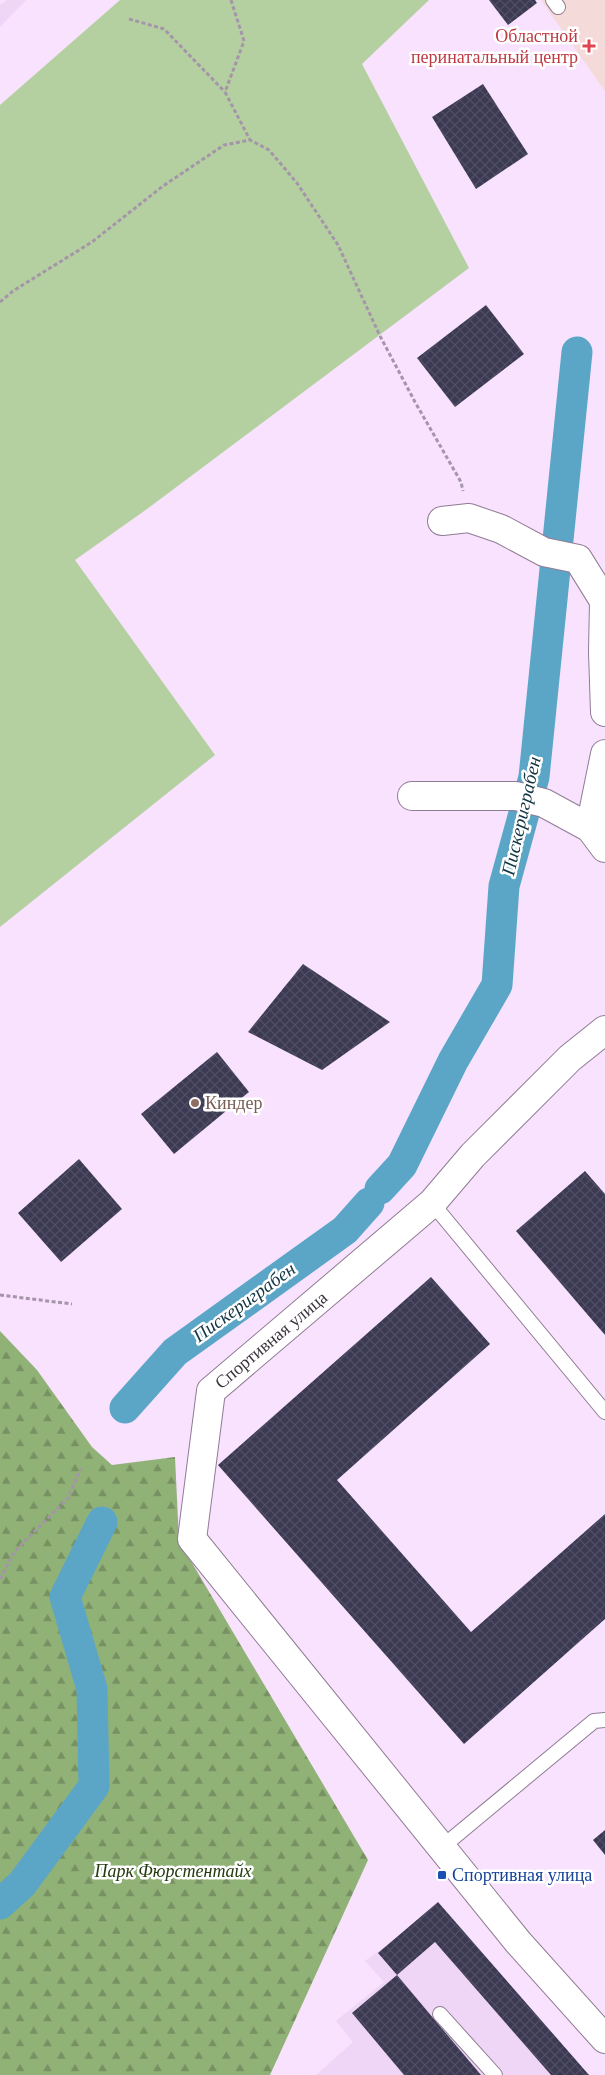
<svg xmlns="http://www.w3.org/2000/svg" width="605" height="2075" font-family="Georgia,serif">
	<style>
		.built { fill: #efd5f6 }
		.medical { fill: #f4dad8 }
		.green { fill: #b5d0a0 }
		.forest { fill: url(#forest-firs) }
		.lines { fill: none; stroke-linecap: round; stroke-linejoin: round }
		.canal { stroke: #5ba6c7; stroke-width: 31 }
		.building { fill: url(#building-cross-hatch) }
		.service-casing { stroke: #907c94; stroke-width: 16 }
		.minor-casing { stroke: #907c94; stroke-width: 30 }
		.path { stroke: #a595a9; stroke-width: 3; stroke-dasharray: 4 2.5; stroke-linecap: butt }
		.service { stroke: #fff; stroke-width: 14 }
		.minor { stroke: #fff; stroke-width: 28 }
		.health-dot { fill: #e0444e; stroke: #fff; stroke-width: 2 }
		.education-dot { fill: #8d6e63; stroke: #fff; stroke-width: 2 }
		.transit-dot { fill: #1a4fb4; stroke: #fff; stroke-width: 2 }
		.labels { text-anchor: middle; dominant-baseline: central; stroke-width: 5; stroke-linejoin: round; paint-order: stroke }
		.health-label { font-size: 18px; fill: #be3a42; stroke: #fff; text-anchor: end }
		.education-label { font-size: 18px; fill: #785e54; stroke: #fff; text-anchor: start }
		.street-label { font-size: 18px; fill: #3c333e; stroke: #fff }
		.park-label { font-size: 18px; font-style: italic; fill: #243a0f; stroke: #fff }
		.transit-label { font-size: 18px; fill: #164399; stroke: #fff; text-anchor: start }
		.water-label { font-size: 19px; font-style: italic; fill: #133644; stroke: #fff }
	</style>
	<defs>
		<pattern id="forest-firs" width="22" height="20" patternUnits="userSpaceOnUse" patternTransform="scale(1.25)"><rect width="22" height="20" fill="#91b277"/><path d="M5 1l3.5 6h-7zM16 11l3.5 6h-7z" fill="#789163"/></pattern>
		<pattern id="building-cross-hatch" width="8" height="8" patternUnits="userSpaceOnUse" patternTransform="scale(1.25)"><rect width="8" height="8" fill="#3c3953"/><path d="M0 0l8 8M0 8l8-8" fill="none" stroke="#504e64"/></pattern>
	</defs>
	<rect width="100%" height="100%" fill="#f8e2fe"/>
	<!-- built -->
	<g class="built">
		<path d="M7 0H26L0 27V5Z"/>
		<path d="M435 1910 589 2075H316L353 2042 336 2021 384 1982 365 1961Z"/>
	</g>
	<!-- medical -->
	<path class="medical" d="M541 0H605V91Z"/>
	<!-- green -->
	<path class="green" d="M120 0H429L362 64 469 268 147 509 75 560 215 755 0 927V105Z"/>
	<!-- forest -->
	<path class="forest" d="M0 1331 37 1370 92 1447 112 1465 175 1457 179 1541 368 1860 270 2075H0Z"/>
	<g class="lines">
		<!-- canal -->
		<g class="canal">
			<path d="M380 1189 402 1165 453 1061 497 985 504 886 534 777 577 352"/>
			<path d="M125 1408 175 1352 345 1230 369 1203"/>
			<path d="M0 1904 22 1884 94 1786 92 1689 65 1597 102 1522"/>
		</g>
	</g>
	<!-- building -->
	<g class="building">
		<path d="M489 0H535L537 3 508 25Z"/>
		<path d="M483 84 528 154 476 189 432 117Z"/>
		<path d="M486 305 524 354 455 407 417 358Z"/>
		<path d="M303 964 390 1022 322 1070 248 1032Z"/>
		<path d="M217 1052 249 1092 174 1154 141 1114Z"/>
		<path d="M79 1159 122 1209 61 1262 18 1213Z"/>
		<path d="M585 1171 605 1194V1335L516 1231Z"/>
		<path d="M431 1277 490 1344 337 1480 471 1632 605 1514V1619L464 1744 218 1465Z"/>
		<path d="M605 1830V1855L593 1840Z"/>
		<path d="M438 1902 589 2075H551L435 1942 397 1975 378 1953Z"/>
		<path d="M397 1975 481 2075H404L352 2013Z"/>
	</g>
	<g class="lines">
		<!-- service casing -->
		<g class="service-casing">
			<g id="service">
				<path d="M553 0 558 7"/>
				<path d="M432 1203 605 1412"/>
				<path d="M441 1848 594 1721 605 1720"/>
				<path d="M440 2014 495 2075"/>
			</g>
		</g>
		<!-- minor casing -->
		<g class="minor-casing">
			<g id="minor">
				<path d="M442 521 469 518 501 529 544 552 578 559 604 601 603 652 605 712"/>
				<path d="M412 796H516L544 803 590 828 605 848"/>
				<path d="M590 828 605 754"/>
				<path d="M605 1030 570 1058 473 1155 432 1203 211 1391 192 1539 518 1942 605 2039"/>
			</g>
		</g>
		<!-- path -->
		<g class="path">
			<path d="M231 0 244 41 225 92 250 140"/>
			<path d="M129 19 164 29 225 92"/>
			<path d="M0 302 13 291 92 242 163 186 224 145 250 140 269 150 297 183 338 245 380 336 415 402 461 482 463 491"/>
			<path d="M0 1295 72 1304"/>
			<path d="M0 1579 15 1551 68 1498 81 1468"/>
		</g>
		<!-- service -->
		<use href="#service" class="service"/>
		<!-- minor -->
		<use href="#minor" class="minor"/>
	</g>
	<!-- markers -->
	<path class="health-dot" d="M586.5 38.5h5v5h5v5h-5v5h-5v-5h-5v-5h5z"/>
	<circle class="education-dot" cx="195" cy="1103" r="5"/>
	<rect class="transit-dot" x="437" y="1870" width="10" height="10" rx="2.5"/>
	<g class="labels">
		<!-- health labels -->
		<g class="health-label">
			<text x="578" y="36">Областной<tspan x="578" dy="21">перинатальный центр</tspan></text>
		</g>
		<!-- education labels -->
		<g class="education-label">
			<text x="205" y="1103">Киндер</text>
		</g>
		<!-- street labels -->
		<g class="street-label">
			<text transform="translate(271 1340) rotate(-40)">Спортивная улица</text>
		</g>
		<!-- park labels -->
		<g class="park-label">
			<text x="173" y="1871">Парк Фюрстентайх</text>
		</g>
		<!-- transit labels -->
		<g class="transit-label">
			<text x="452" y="1875">Спортивная улица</text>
		</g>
		<!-- water labels -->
		<g class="water-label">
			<text transform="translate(521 816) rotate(-77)">Пискериграбен</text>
			<text transform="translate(244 1302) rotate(-36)">Пискериграбен</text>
		</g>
	</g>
</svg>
